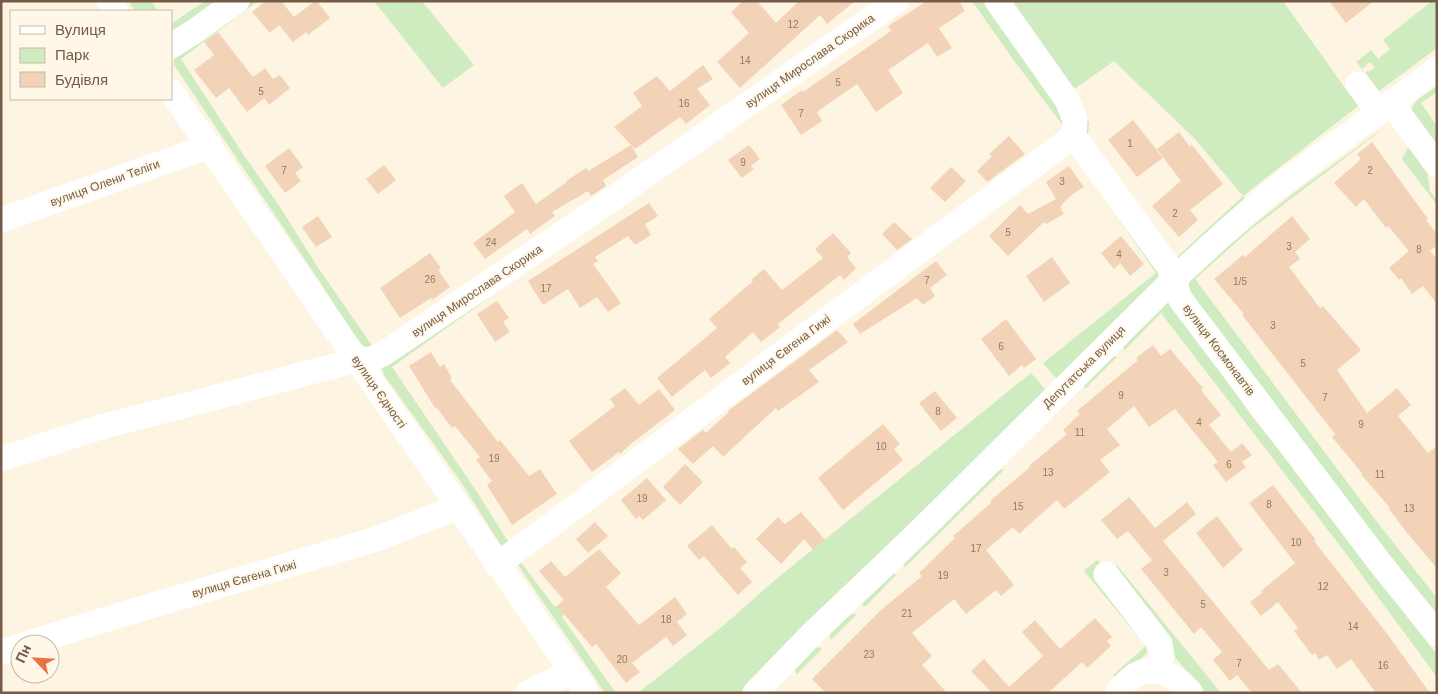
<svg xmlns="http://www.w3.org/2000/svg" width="1438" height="694" font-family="Helvetica,sans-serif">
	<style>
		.green { fill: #cfebc0 }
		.building { fill: #f3d3b8 }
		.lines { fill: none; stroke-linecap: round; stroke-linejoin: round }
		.minor { stroke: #fff; stroke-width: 25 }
		.labels { text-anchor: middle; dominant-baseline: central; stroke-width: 4; stroke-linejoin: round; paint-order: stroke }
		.number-label { font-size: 10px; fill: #947964 }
		.street-label { font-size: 12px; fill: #755b48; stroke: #fff8e9 }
	</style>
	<rect width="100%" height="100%" fill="#fdf4e2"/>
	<!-- green -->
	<g class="green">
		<path d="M128 1H151L158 11H135Z"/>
		<path d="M205 1H225L171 34V24Z"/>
		<path d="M251 1H258L181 59 243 154 280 207 317 266 373 347 472 284 631 174 681 140 787 63 880 1H886L735 103 682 142 595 203 551 235 385 345C374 351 366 350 358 341L320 282 174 65V59L194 41Z"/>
		<path d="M374 1H422L474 65 443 88Z"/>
		<path d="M972 1H991L1061 100 1071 123V133L1065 139 1051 148 967 214 953 219 950 225 944 231 887 269 769 352 683 416 638 453 524 542C517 546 510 551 502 547L459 479 384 375 382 368 385 362 434 328 598 220 746 113H751L705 148 507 285 392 367 477 492 509 543 641 447 741 369 790 333 847 295 898 255 952 218 1067 131 1015 62Z"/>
		<path d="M1005 1H1283L1358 106 1243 196 1195 139 1114 61 1073 90 1089 123 1088 136 1177 257 1242 197 1243 196 1246 200 1178 261 1085 139Z"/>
		<path d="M1432 1H1437V48L1379 91 1365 73 1368 70 1369 72 1375 67 1370 62 1362 69 1356 62 1371 50 1378 59 1390 49 1383 40Z"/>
		<path d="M1437 86V92L1421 103 1437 126V150L1412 111V107L1417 100Z"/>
		<path d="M1378 132H1379L1250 230 1195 279 1374 518 1437 598V617L1189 293V280L1237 238 1294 193Z"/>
		<path d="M1409 145 1427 170 1430 191 1437 201V205L1402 159Z"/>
		<path d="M1070 149 1077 151 1080 154 1128 218 1135 234 1163 270 1164 277 1162 280 1063 377 1057 378 1055 377 1043 363 1156 273 1073 153H1069L949 242 799 350 520 561 554 606H557L564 614 562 617 616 693H605L522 571 517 563 519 559 767 368 929 254 984 213 1048 164Z"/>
		<path d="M1165 302 1169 303 1183 320 1254 419 1338 524 1437 655V677L1341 547 1161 313 1124 351 1123 344Z"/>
		<path d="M1111 355 1117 357 1085 389 1083 383Z"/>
		<path d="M1031 373 1047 391 848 583 742 693H638L724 625 775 580Z"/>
		<path d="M1003 469 1004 470 905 567 903 564 999 470Z"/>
		<path d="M1097 560 1101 564 1093 572 1095 577 1146 646 1147 653 1119 679 1113 675 1146 646 1084 571Z"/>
		<path d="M1117 565 1221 693H1204L1117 585 1115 569Z"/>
		<path d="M890 570 896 575 865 607 861 603Z"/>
		<path d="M857 614 831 640 829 631 844 615Z"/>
		<path d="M813 645 822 649 797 674 792 666Z"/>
	</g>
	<!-- building -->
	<g class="building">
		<path d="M266 1H281L294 17 315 1H317L330 18 308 35 306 32 293 42 279 25 270 33 252 12Z"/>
		<path d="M743 1H757L776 23 799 1H855L827 24 820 15 740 88 717 62 749 33 731 12Z"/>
		<path d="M927 1H959L965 11 939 28 952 48 937 57 928 43 888 70 903 93 876 112 857 84 817 112 822 121 801 135 781 105 802 90 803 92 891 31 888 26Z"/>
		<path d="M1329 1H1374L1346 23Z"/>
		<path d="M218 32 253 77 265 68 273 79 280 75 290 88 269 105 264 98 247 112 229 88 216 98 194 70 214 55 204 42Z"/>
		<path d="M703 65 713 79 697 89 710 105 686 124 680 117 635 149 614 127 642 106 633 93 657 76 670 91Z"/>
		<path d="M1133 120 1163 158 1137 177 1108 140Z"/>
		<path d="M1179 132 1190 147 1192 145 1223 184 1190 210 1198 220 1179 237 1152 206 1181 181 1157 149Z"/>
		<path d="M1009 136 1025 154 987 182 977 171 992 156 989 154Z"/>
		<path d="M1372 142 1428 219 1426 220 1437 234V245L1430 251 1437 259V304L1423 286 1412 294 1401 278 1399 280 1389 268 1409 251 1388 226 1386 228 1364 199 1356 207 1334 183 1361 159 1357 154Z"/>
		<path d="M631 145 638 157 603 180 606 186 591 196 588 191 552 212 555 216 530 234 527 229 485 259 473 243 515 212 504 196 522 183 536 204 567 182 566 181 586 168 588 171Z"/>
		<path d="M749 145 760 159 751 166 754 169 742 178 728 160Z"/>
		<path d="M289 148 303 167 295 173 301 181 285 193 265 166Z"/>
		<path d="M384 165 396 180 378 194 366 179Z"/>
		<path d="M1069 166 1084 187 1070 196 1060 207 1064 214 1046 224 1044 222 1008 256 989 236 1020 205 1028 214 1056 199 1046 182Z"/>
		<path d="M951 167 966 181 945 202 930 188Z"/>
		<path d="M649 203 658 216 645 224 651 235 635 245 628 236 595 257 598 261 593 264 621 303 608 312 597 297 580 308 568 289 543 305 528 281Z"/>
		<path d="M318 216 332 237 316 247 302 227Z"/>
		<path d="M1292 216 1310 239 1295 252 1300 259 1289 267 1320 308 1323 306 1361 350 1337 370 1367 413 1397 388 1411 405 1398 416 1428 453 1437 446V568L1407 533 1389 509 1390 508 1361 474 1362 473 1332 437 1335 434 1242 315 1244 314 1214 279 1243 255 1245 257Z"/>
		<path d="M894 222 912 239 897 250 882 234Z"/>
		<path d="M833 233 851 253 847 257 856 268 844 280 840 275 778 324 780 327 761 342 753 332 725 357 730 363 711 378 705 370 672 397 657 378 717 328 709 319 753 281 752 279 764 269 782 290 823 258 815 249Z"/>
		<path d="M1121 236 1144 264 1130 276 1120 263 1114 269 1101 253Z"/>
		<path d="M430 253 441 268 438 270 450 287 432 300 431 298 400 318 380 288Z"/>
		<path d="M1052 257 1070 283 1044 302 1026 276Z"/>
		<path d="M936 261 947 275 930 288 935 296 923 305 917 298 860 334 853 324Z"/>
		<path d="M497 301 509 318 503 322 510 332 495 342 477 314Z"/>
		<path d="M1006 319 1036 359 1024 368 1022 365 1009 376 981 339Z"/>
		<path d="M837 330 848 342 809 370 819 382 778 411 776 408 723 457 713 446 693 464 678 449 703 430 706 433 729 412 728 411Z"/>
		<path d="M1153 345 1161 356 1170 349 1203 388 1201 390 1221 415 1209 425 1231 452 1242 443 1252 455 1242 462 1246 467 1226 482 1213 465 1218 462 1175 409 1149 427 1134 406 1107 429 1120 445 1100 460 1110 472 1064 509 1057 500 1019 534 1013 527 986 550 1014 585 1001 596 996 590 966 614 954 599 912 633 932 656 922 665 947 693H826L812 679 881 610 922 576 919 573 955 538 953 536 991 503 990 501 1030 467 1029 466 1067 434 1063 430 1080 414 1077 411 1138 360 1136 358Z"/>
		<path d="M431 352 440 367 444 364 452 378 450 380 498 442 500 440 529 476 540 469 557 494 512 525 487 485 492 481 476 460 480 457 455 426 452 428 436 407 435 408 409 366Z"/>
		<path d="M625 388 639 405 659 389 675 410 632 443 620 454 619 452 592 472 569 441 615 406 610 399Z"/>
		<path d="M935 391 957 418 941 431 919 403Z"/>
		<path d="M883 424 900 444 894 449 903 460 843 510 818 478Z"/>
		<path d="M685 464 703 482 680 505 663 487Z"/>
		<path d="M647 478 666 500 643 520 639 516 636 519 621 500Z"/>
		<path d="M1273 485 1316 540 1314 541 1385 631 1430 693H1376L1351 659 1337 669 1327 655 1319 660 1315 653 1312 655 1294 631 1298 628 1278 602 1261 616 1250 602 1262 593 1261 591 1295 563 1249 503Z"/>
		<path d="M1129 497 1155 528 1187 502 1196 514 1163 541 1269 670 1278 664 1302 693H1252L1237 675 1230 681 1213 660 1222 652 1201 627 1194 634 1141 569 1152 560 1128 531 1117 539 1101 520Z"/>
		<path d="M801 512 825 540 813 550 804 539 781 564 756 539 778 517 785 524Z"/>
		<path d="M1217 516 1243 550 1223 568 1196 533Z"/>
		<path d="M595 522 608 536 588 553 576 539Z"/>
		<path d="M712 525 732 549 734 547 747 562 740 568 752 582 738 595 704 556 699 560 687 546Z"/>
		<path d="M599 549 621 573 606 587 639 625 675 597 687 614 677 622 687 635 673 646 666 637 632 663 640 672 626 683 596 644 592 647 557 606 564 600 539 571 551 561 565 577Z"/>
		<path d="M1095 618 1112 637 1107 641 1111 646 1087 668 1082 662 1048 693H992L971 671 984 659 1009 687 1043 656 1022 632 1035 620 1060 649Z"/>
	</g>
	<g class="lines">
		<!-- minor -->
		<g class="minor">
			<path d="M109 1 116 11"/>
			<path d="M997 1 1067 100 1075 120 1074 136 1169 267 1177 291 1181 300 1380 563 1437 634"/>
			<path d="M171 46 192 33 237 1"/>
			<path d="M1358 84 1379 112"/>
			<path d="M171 91 587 693"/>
			<path d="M1391 103 1437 165"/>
			<path d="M1 220 210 146"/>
			<path d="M1 459 104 426 179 407 357 360 371 359 383 354 579 222 896 1"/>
			<path d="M497 565 1074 136"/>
			<path d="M1106 574 1160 644 1162 656 1158 670"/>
			<path d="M26 644 127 613 376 539 458 507"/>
			<path d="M1 652 20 646"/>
			<path d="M527 693 571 672"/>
			<path d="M755 693 813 633 913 538 1174 279 1221 236 1271 192 1437 69"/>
			<path d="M1117 693C1122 687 1128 680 1134 676 1155 663 1177 676 1191 693"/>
		</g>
	</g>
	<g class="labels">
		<!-- number labels -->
		<g class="number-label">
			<text x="793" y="24">12</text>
			<text x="745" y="60">14</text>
			<text x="838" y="82">5</text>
			<text x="261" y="91">5</text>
			<text x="684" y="103">16</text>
			<text x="801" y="113">7</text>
			<text x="1130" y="143">1</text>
			<text x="743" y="162">9</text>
			<text x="284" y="170">7</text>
			<text x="1370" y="170">2</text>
			<text x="1062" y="181">3</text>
			<text x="1175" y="213">2</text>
			<text x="1008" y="232">5</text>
			<text x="491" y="242">24</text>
			<text x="1289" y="246">3</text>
			<text x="1419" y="249">8</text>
			<text x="1119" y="254">4</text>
			<text x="430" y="279">26</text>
			<text x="927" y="280">7</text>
			<text x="1240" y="281">1/5</text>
			<text x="546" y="288">17</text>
			<text x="1273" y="325">3</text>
			<text x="1001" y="346">6</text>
			<text x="1303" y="363">5</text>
			<text x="1121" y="395">9</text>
			<text x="1325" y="397">7</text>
			<text x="938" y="411">8</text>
			<text x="1199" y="422">4</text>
			<text x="1361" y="424">9</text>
			<text x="1080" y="432">11</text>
			<text x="881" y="446">10</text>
			<text x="494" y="458">19</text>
			<text x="1229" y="464">6</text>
			<text x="1048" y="472">13</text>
			<text x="1380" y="474">11</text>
			<text x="642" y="498">19</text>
			<text x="1269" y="504">8</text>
			<text x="1018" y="506">15</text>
			<text x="1409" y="508">13</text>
			<text x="1296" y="542">10</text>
			<text x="976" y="548">17</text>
			<text x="1166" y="572">3</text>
			<text x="943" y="575">19</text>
			<text x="1323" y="586">12</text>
			<text x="1203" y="604">5</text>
			<text x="907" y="613">21</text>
			<text x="666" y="619">18</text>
			<text x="1353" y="626">14</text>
			<text x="869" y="654">23</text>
			<text x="622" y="659">20</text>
			<text x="1239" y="663">7</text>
			<text x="1383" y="665">16</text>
		</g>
		<!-- street labels -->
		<g class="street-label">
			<text transform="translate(810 61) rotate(-35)">вулиця Мирослава Скорика</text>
			<text transform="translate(105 183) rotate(-20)">вулиця Олени Теліги</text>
			<text transform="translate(477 291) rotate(-34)">вулиця Мирослава Скорика</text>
			<text transform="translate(786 350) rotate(-37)">вулиця Євгена Гижі</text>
			<text transform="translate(1219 350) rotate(53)">вулиця Космонавтів</text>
			<text transform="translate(1084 367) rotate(-45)">Депутатська вулиця</text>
			<text transform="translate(379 392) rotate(55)">вулиця Єдності</text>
			<text transform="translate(244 579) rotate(-16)">вулиця Євгена Гижі</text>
		</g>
	</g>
	<!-- border -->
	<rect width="1438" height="694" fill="none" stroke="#755b48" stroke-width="5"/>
	<!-- legend -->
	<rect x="10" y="10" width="162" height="90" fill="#fff8e9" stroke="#c8b9a9"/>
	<rect x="20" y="26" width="25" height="8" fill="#ffffff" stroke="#c8b9a9"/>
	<text x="55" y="35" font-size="15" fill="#755b48">Вулиця</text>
	<rect x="20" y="48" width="25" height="15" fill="#cfebc0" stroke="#c8b9a9"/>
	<text x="55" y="60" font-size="15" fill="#755b48">Парк</text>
	<rect x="20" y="72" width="25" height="15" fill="#f3d3b8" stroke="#c8b9a9"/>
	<text x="55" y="85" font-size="15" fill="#755b48">Будівля</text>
	<!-- north arrow -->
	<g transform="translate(35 659) rotate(295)"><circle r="24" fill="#fff8e9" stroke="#c8b9a9"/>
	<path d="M0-4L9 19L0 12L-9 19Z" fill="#eb7343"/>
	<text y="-8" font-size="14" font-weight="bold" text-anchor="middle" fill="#755b48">Пн</text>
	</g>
</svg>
